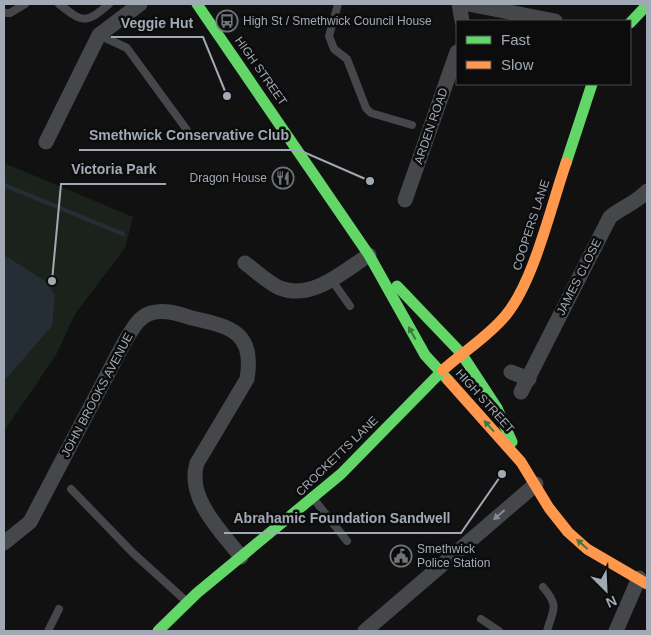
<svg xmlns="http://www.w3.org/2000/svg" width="651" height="635" font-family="Arial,sans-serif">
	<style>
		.green { fill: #1b221c }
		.water { fill: #242e34 }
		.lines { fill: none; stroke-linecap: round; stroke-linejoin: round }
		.stream { stroke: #242e34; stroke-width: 4.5 }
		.lane { stroke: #45474b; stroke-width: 8 }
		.street { stroke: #45474b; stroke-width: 15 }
		.fast { stroke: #63d668; stroke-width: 11 }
		.slow { stroke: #ff974d; stroke-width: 11 }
		.oneway { fill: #3c7b3f }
		.oneway2 { fill: #858c94 }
		.labels { text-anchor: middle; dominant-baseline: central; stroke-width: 5; stroke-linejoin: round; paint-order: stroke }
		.poi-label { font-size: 12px; fill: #a1a9b4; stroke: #0c0c0d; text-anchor: start }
		.street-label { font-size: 12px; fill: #a1a9b4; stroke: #0c0c0d }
		.leader { fill: none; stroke: #a1a9b4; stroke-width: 2 }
		.callout-dot { fill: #a1a9b4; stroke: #0c0c0d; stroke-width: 2 }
		.callout-label { font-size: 14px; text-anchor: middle; font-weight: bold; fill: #a1a9b4; stroke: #0c0c0d; stroke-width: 5; stroke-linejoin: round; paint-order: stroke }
	</style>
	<rect width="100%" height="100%" fill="#111112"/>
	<!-- green -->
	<path class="green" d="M4 163 133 217 125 248 75 314 56 355 4 431Z"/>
	<!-- water -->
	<path class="water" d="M4 255 45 281 55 295 52 326 4 381Z"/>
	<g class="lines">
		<!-- stream -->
		<path class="stream" d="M4 185 123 234"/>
		<!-- lane -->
		<g class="lane">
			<path d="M59 4C83 23 86 24 109 4"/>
			<path d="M338 4 329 36 334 49 347 59 366 108 371 113 412 125"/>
			<path d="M4 13H10L25 4"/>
			<path d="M99 35 127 48 187 130"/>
			<path d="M331 279 350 306"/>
			<path d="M71 489 133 553 186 601"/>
			<path d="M313 498 347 541"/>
			<path d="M543 587C560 607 553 609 547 631"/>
			<path d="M481 619 499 631"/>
			<path d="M48 631 59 609"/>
		</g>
		<!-- street -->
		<g class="street">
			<path d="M459 4 462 21"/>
			<path d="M468 4 555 21"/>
			<path d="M46 142 99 35 140 4"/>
			<path d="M405 200 457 52"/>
			<path d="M245 263C256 271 268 283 280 288 312 301 345 270 369 255"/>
			<path d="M511 372 529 379"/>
			<path d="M521 392 610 217C622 207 636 203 647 191"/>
			<path d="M4 543 30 522 125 341C132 330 138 317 151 313 166 309 178 314 192 318 231 327 255 332 247 379L197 463C186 498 221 531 241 557"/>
			<path d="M365 631 536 484"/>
			<path d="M616 631 639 578"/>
		</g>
		<!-- fast -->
		<g class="fast">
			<path d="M197 4 369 255 425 355 448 380"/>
			<path d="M630 23 647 5"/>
			<path d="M566 163 592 84"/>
			<path d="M397 286 461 353 497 408 512 442"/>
			<path d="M158 631 197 593 341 474 443 370"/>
		</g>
		<!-- slow -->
		<g class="slow">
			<path d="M443 370C464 351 488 337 506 315 534 281 551 206 566 163"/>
			<path d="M448 380 521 462 549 508 568 532 587 549 647 584"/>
		</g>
	</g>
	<!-- one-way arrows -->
	<defs><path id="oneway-solid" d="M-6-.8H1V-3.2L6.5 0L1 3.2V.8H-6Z" transform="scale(1.25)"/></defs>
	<g class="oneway">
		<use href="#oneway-solid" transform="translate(412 333) rotate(-119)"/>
		<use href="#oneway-solid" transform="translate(489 426) rotate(-132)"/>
		<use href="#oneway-solid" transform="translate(582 544) rotate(-139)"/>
	</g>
	<use class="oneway2" href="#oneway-solid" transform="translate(499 515) rotate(139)"/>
	<!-- icons -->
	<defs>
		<g id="bus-ring" transform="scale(1.125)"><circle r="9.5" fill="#0c0c0d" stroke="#6f747b" stroke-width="1.5"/><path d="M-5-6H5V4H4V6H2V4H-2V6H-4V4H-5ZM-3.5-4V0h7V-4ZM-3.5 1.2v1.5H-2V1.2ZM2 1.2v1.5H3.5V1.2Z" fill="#6f747b"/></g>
		<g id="restaurant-ring" transform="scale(1.125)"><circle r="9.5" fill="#0c0c0d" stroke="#6f747b" stroke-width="1.5"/><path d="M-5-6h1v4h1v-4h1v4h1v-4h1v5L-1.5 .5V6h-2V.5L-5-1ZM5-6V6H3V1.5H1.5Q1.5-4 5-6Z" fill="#6f747b"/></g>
		<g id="civic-ring" transform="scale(1.125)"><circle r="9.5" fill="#0c0c0d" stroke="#6f747b" stroke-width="1.5"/><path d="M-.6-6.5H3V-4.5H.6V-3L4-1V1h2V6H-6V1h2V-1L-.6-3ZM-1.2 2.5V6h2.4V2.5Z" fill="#6f747b"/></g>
	</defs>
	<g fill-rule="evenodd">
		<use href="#bus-ring" x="227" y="21"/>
		<use href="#restaurant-ring" x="283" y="178"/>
		<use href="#civic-ring" x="401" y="556"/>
	</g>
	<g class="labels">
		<!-- poi labels -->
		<g class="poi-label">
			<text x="243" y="21">High St / Smethwick Council House</text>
			<text x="267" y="178" text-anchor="end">Dragon House</text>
			<text x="417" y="549">Smethwick<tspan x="417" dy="14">Police Station</tspan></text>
		</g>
		<!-- street labels -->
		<g class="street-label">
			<text transform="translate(261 71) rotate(55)">HIGH STREET</text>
			<text transform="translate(431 126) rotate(-71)">ARDEN ROAD</text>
			<text transform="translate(531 225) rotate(-72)">COOPERS LANE</text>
			<text transform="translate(579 277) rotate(-63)">JAMES CLOSE</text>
			<text transform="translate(97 395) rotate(-62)">JOHN BROOKS AVENUE</text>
			<text transform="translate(485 401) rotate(48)">HIGH STREET</text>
			<text transform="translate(337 456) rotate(-44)">CROCKETTS LANE</text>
		</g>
	</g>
	<!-- callouts -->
	<path class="leader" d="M227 96L203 37H111M370 181L299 150H79M52 281L61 184H166M502 474L461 533H224"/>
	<g class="callout-dot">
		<circle cx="227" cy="96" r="5"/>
		<circle cx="370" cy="181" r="5"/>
		<circle cx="52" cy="281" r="5"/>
		<circle cx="502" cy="474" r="5"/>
	</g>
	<g class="callout-label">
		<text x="157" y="28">Veggie Hut</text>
		<text x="189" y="140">Smethwick Conservative Club</text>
		<text x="114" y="174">Victoria Park</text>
		<text x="342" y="523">Abrahamic Foundation Sandwell</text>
	</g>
	<!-- border -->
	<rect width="651" height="635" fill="none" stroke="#a1a9b4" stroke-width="10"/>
	<!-- legend -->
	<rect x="456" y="20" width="175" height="65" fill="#0c0c0d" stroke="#484b50"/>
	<rect x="466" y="36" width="25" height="8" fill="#63d668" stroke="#484b50"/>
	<text x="501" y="45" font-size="15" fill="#a1a9b4">Fast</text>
	<rect x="466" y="61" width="25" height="8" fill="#ff974d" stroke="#484b50"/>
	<text x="501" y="70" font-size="15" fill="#a1a9b4">Slow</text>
	<!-- north arrow -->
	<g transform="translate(606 590) rotate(156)" stroke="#0c0c0d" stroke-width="4" paint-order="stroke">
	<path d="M0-4L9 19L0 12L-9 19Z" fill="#a1a9b4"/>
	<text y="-8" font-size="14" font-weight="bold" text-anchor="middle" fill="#a1a9b4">N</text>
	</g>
</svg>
